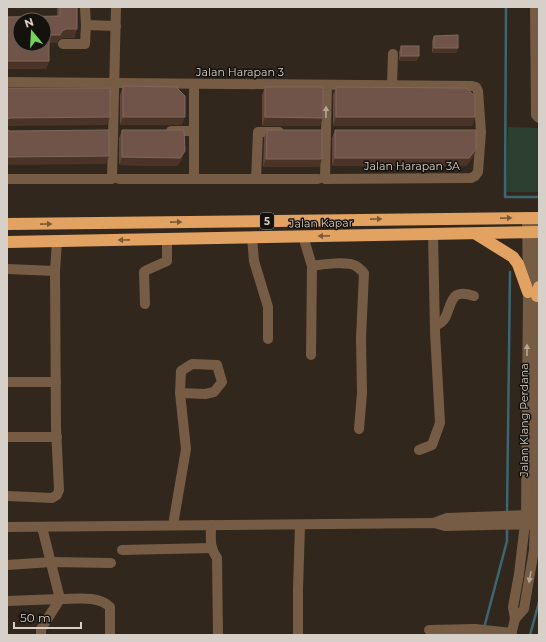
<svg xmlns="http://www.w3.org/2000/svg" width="546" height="642" font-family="Montserrat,sans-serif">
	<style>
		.green { fill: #2d4030 }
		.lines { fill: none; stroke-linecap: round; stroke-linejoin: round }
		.stream { stroke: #3c6671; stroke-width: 2.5 }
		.minor { stroke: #765c44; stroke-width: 10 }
		.highway { stroke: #e1a262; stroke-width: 12 }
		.wall { fill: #64453a }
		.shaded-wall { fill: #4a3327 }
		.building { fill: #705449; stroke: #80685d; fill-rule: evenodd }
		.oneway { fill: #b5a79a }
		.oneway2 { fill: #7b5a37 }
		.labels { text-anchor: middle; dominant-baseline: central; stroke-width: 3; stroke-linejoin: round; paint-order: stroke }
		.shield { fill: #15110c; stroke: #9d9790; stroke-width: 1 }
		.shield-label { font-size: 10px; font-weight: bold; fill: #d7d0c9 }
		.street-label { font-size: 11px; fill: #d7d0c9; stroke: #15110c }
	</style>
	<rect width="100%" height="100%" fill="#31271c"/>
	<!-- green -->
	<path class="green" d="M508 127 539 128V192H506Z"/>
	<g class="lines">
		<!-- stream -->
		<g class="stream">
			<path d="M506 7 505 197H539"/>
			<path d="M507 513 510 272"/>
			<path d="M484 628 507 541V528"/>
			<path d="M530 635 539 602"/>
		</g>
		<!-- minor -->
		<g class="minor">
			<path d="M85 7 86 25 116 26"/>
			<path d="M535 7 536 115 539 118"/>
			<path d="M63 44H85L86 25"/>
			<path d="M7 82 472 86 476 87 478 91 481 132 478 172 475 176 471 178 325 179 327 85"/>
			<path d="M194 84V179"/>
			<path d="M392 85 393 54"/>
			<path d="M171 131H194"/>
			<path d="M7 179H112L116 7"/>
			<path d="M119 179H318"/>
			<path d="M256 179 258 132H279"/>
			<path d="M303 236 312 266 311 355"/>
			<path d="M252 237 254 261 268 307V339"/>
			<path d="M312 266C322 264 348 261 356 266 359 268 362 271 364 273L361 338 362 393 359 429"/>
			<path d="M7 269 55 271"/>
			<path d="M145 304 144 272 147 270 167 261V239"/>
			<path d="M435 326C439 324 443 322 445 318 453 302 450 288 474 296"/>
			<path d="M7 382H56"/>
			<path d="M7 437H57"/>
			<path d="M419 450 432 445 440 423 435 332 433 234"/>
			<path d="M7 496 52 498 57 495 59 490 56 428 55 271 57 241"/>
			<path d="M434 523 447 518 531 515"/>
			<path d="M173 525 186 449 180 393 181 371 192 364 217 365 222 382 214 392 205 394 180 393"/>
			<path d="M211 525C211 538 209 547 217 558L218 635"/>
			<path d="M7 527 434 523 445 526 539 524"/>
			<path d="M42 527 60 599C76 599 98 595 110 607V635"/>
			<path d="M122 550 211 548"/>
			<path d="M7 565 52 562 111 563"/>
			<path d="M7 601 60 599 41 629V635"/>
			<path d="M515 619 524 609 534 550 536 495 537 218"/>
			<path d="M429 630 475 629 512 633"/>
			<path d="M298 635V589L300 525"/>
			<path d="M511 635 515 619 513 607 519 574 526 515 528 292 527 217"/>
		</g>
		<!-- highway -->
		<g class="highway">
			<path d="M7 224 539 218"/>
			<path d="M476 234 513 257 518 264 528 292"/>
			<path d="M7 242 539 232"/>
			<path d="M537 296 539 287"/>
		</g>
	</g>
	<!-- wall -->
	<g class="wall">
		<path d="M57 7H79L78 8H77V29L74 38H63L59 39 57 43H49V61L46 69H7L57 16Z"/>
		<path d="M434 36 458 48 456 53H432V41Z"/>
		<path d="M401 46 417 61H399V52Z"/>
		<path d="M123 86 182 125H120V95Z"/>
		<path d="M265 87 320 126H262V95Z"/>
		<path d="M336 87 475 117 472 126H333V95Z"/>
		<path d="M122 130 182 159 177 166 119 165V138Z"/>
		<path d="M267 130 322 159 319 167H263L264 138Z"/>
		<path d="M335 130 473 157 466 166H332V138Z"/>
	</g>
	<!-- shaded-wall -->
	<g class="shaded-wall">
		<path d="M66 29H77L74 38H63L59 39 57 43H46L49 35Z"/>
		<path d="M434 48H458L456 53H432Z"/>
		<path d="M401 56H419L417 61H399Z"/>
		<path d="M7 61H49L46 69H7Z"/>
		<path d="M110 117 107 125 7 126V119L10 118Z"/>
		<path d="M123 117H185L182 125H120Z"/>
		<path d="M265 117 323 118 320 126H262Z"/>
		<path d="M336 117H475L472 126H333Z"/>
		<path d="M476 149 473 157 466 166H332L335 158Z"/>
		<path d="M185 151 182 159 177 166 119 165 122 157Z"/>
		<path d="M109 156 106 164 7 165V157Z"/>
		<path d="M266 159H322L319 167H263Z"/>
	</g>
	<!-- building -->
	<g class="building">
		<path d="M60 7H77V29H66L62 31 60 35H49V61H7V17L60 16ZM20 20H44V44H20Z"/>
		<path d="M458 35V48H434V36Z"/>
		<rect x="401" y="46" width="18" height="10"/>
		<path d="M123 86 176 87 185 96V117H123Z"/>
		<path d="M265 87H323V118L265 117Z"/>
		<path d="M336 87 466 88 475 96V117H336Z"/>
		<path d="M7 88H110V117L10 118 7 119Z"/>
		<path d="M7 130 10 131 109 130V156L7 157Z"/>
		<path d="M122 130H184L185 151 180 158 122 157Z"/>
		<path d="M267 130H322V159H266Z"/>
		<path d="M335 130H476V149L469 158H335Z"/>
	</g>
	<!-- one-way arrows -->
	<defs><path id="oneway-solid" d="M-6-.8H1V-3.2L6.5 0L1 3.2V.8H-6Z"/></defs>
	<g class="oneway">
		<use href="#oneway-solid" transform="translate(326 112) rotate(-89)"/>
		<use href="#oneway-solid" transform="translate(527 350) rotate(-90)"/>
		<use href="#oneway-solid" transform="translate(530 577) rotate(100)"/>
	</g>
	<g class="oneway2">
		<use href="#oneway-solid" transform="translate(506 218) rotate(-1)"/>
		<use href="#oneway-solid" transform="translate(376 219) rotate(-1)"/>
		<use href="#oneway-solid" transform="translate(176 222) rotate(-1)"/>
		<use href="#oneway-solid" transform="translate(46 224) rotate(-1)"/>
		<use href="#oneway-solid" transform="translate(324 236) rotate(179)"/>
		<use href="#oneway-solid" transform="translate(124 240) rotate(179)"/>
	</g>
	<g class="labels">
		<!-- shield labels -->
		<rect class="shield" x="260" y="213" width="14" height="16" rx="3"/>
		<g class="shield-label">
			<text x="267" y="221">5</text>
		</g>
		<!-- street labels -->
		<g class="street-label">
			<text x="240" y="72">Jalan Harapan 3</text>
			<text x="412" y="166">Jalan Harapan 3A</text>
			<text transform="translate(321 223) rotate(-1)">Jalan Kapar</text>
			<text transform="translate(524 420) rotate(-90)">Jalan Klang Perdana</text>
		</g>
	</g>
	<!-- border -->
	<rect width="546" height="642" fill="none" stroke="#d7d0c9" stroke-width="16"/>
	<!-- north arrow -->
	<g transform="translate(32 32) rotate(342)"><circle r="19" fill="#15110c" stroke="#635d58"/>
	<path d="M0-3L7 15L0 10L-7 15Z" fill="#78d158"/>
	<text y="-6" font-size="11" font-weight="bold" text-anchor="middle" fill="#d7d0c9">N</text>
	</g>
	<!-- scale -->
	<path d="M14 622v6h67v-6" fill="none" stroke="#d7d0c9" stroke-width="2"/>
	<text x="20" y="622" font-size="12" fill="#d7d0c9" stroke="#15110c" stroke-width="3" paint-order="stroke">50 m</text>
</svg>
